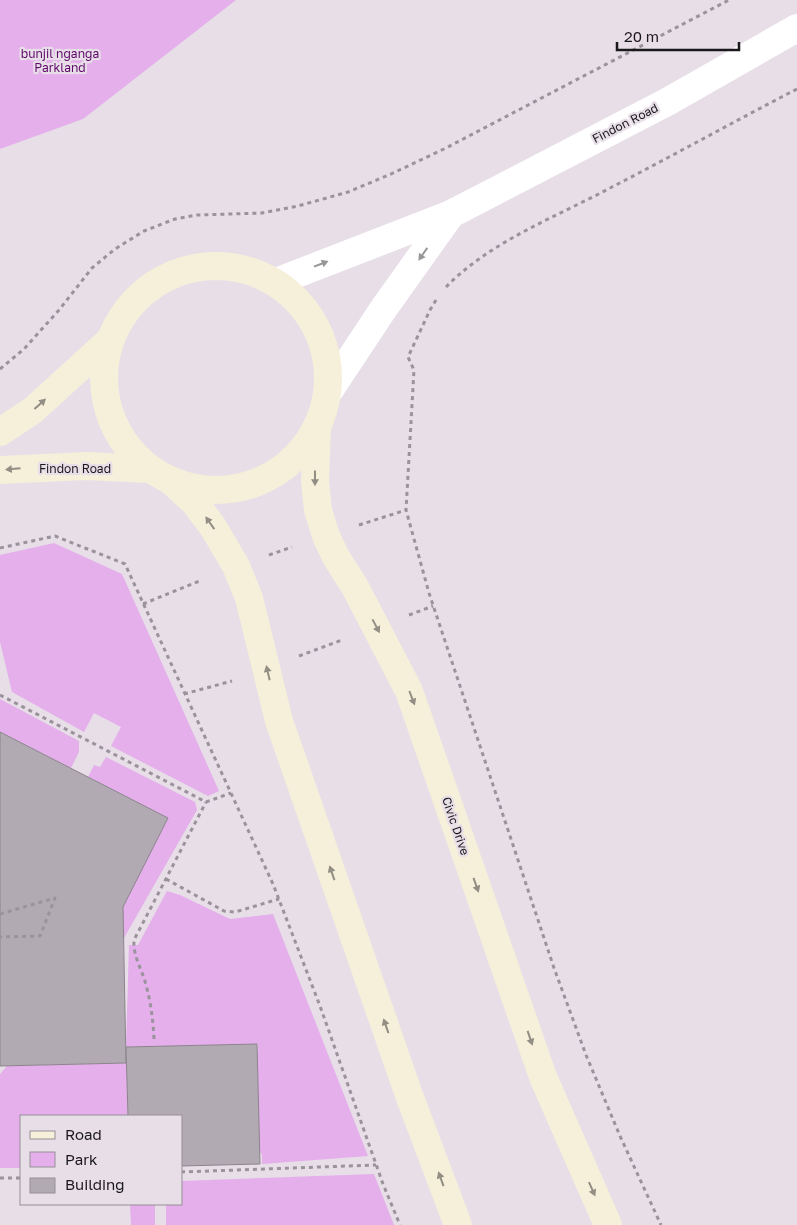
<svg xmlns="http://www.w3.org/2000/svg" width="797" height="1225" font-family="'Golos Text',sans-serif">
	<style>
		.green { fill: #e4afeb }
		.building { fill: #b2aab3; stroke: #8c848d }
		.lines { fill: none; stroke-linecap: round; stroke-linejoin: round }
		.path { stroke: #9a939b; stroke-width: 3; stroke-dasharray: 4 4; stroke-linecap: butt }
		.tertiary { stroke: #fff; stroke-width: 28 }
		.secondary { stroke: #f6efda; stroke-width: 28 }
		.oneway { fill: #989798 }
		.oneway2 { fill: #938e84 }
		.labels { text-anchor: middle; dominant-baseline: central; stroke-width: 4.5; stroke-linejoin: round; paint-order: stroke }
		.park-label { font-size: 12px; fill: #60096b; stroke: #e7dee8 }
		.street-label { font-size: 12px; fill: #1b181b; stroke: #e7dee8 }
	</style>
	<rect width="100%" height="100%" fill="#e7dee8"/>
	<!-- green -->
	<g class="green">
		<path d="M0 0H236L83 119 0 149Z"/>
		<path d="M54 543 122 574 219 791 208 796 111 746 121 727 94 713 84 732 12 692 0 642V555Z"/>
		<path d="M0 699 79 741V752L71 768 0 732Z"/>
		<path d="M106 757 195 802 197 810 124 938H107L168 818 88 777 94 765 100 767Z"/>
		<path d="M167 891 180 895 230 919 273 914 368 1156 262 1164V1155L259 1150 257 1060 258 1044 126 1047 129 945H138Z"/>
		<path d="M127 1063 128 1116H21V1168H0V1074L7 1066Z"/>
		<path d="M374 1174 394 1225H166V1204H181V1181Z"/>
		<path d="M130 1204H155V1225H131Z"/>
	</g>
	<!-- building -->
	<g class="building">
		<path d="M0 732 168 818 123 907 126 1063 0 1066Z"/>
		<path d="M257 1044 260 1164 181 1166V1116H128L126 1047Z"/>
	</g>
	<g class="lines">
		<!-- path -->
		<g class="path">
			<path d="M446 287C491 241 556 217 612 187 674 155 735 121 797 89"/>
			<path d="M436 300 430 310 408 357 414 370 406 510 429 593 554 968 586 1055 620 1136 661 1225"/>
			<path d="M0 369 24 349 59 310 92 268 115 249 144 231 175 219 197 215 262 213 298 206 348 192 391 174 444 149 729 0"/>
			<path d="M359 525 406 510"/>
			<path d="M0 548 55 536 125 564 273 884 320 1006 383 1184 400 1225"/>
			<path d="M269 555 292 547"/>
			<path d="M143 604 202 580"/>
			<path d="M409 615 433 606"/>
			<path d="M299 656 342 640"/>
			<path d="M184 694 232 681"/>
			<path d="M0 695 206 802 231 793"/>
			<path d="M166 879 224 911 235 912 279 899"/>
			<path d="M0 914 55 898 40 936 0 937"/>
			<path d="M154 1039C153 1020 151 1003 146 985 142 969 133 957 134 940L206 802"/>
			<path d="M181 1172 376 1165"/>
			<path d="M0 1178H21"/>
		</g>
		<!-- tertiary -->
		<g class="tertiary">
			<path d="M276 282 451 214 667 102 797 28"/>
			<path d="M329 391 384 308 451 214"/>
		</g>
		<!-- secondary -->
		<g class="secondary">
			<circle cx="216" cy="378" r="112"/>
			<path d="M317 429 315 481 318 510 326 536 336 557 355 587 409 691 543 1077 608 1225"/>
			<path d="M0 432 32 411 109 341"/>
			<path d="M0 470 87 466 150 469"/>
			<path d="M171 481 195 503 213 527 236 566 249 598 279 721 409 1095 458 1225"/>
		</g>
	</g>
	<!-- one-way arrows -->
	<defs><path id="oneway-solid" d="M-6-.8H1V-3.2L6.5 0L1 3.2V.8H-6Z" transform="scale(1.25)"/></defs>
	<g class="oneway">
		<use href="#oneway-solid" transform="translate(423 254) rotate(125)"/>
		<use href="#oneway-solid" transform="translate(321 264) rotate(-21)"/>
	</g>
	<g class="oneway2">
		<use href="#oneway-solid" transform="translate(40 404) rotate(-42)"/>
		<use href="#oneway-solid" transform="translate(13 469) rotate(175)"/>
		<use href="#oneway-solid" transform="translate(315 478) rotate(90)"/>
		<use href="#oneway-solid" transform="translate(210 523) rotate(-125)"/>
		<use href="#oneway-solid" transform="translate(376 626) rotate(62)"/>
		<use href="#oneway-solid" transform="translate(268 673) rotate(-103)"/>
		<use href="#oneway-solid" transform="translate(412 698) rotate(69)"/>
		<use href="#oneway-solid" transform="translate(332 873) rotate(-109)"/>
		<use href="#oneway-solid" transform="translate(476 885) rotate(70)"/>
		<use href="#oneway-solid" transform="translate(386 1026) rotate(-109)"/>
		<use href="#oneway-solid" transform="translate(530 1038) rotate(71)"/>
		<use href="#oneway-solid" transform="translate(441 1179) rotate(-110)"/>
		<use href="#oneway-solid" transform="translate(592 1189) rotate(66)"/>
	</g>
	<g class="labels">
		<!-- park labels -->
		<g class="park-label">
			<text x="60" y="53">bunjil nganga<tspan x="60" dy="14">Parkland</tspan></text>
		</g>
		<!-- street labels -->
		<g class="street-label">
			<text transform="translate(625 123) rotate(-27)">Findon Road</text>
			<text x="75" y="468">Findon Road</text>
			<text transform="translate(456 826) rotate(71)">Civic Drive</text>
		</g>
	</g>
	<!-- legend -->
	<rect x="20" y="1115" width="162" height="90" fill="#e7dee8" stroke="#958f96"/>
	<rect x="30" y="1131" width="25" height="8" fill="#f6efda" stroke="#958f96"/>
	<text x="65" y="1140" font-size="15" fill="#1b181b">Road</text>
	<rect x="30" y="1152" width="25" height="15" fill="#e4afeb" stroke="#958f96"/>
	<text x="65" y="1165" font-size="15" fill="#1b181b">Park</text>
	<rect x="30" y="1178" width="25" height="15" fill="#b2aab3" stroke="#958f96"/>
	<text x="65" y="1190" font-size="15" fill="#1b181b">Building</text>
	<!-- scale -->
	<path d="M617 42v8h122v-8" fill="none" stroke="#1b181b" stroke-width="2.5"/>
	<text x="624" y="42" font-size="15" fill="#1b181b" stroke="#e7dee8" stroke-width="4" paint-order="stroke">20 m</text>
</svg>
